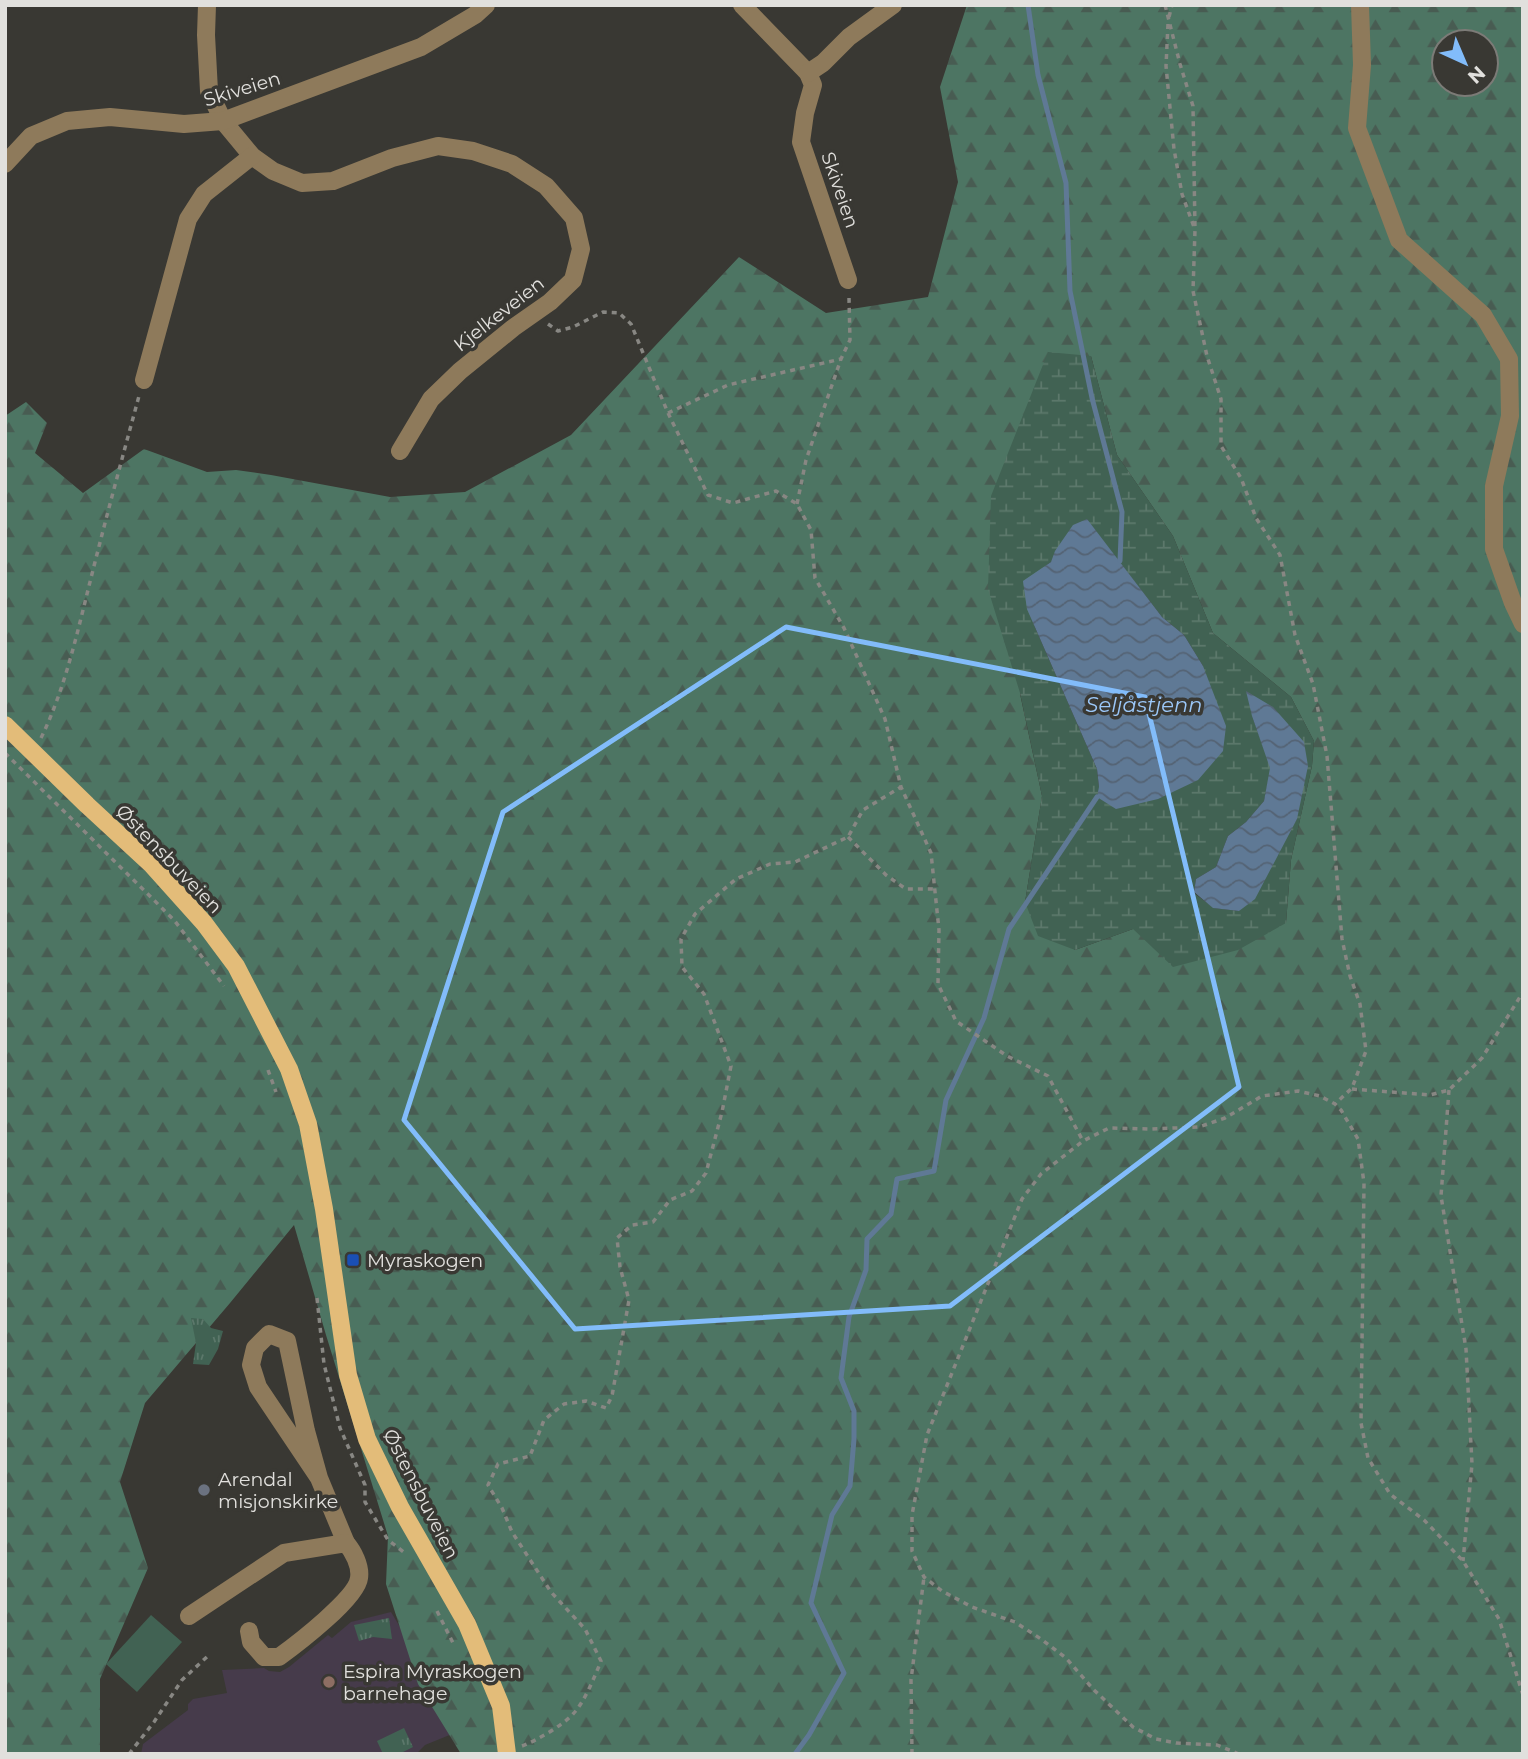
<svg xmlns="http://www.w3.org/2000/svg" width="1528" height="1759" font-family="Montserrat,sans-serif">
	<style>
		.education { fill: #463b4b }
		.forest { fill: url(#forest-firs); fill-rule: evenodd }
		.wetland { fill: url(#wetland-marsh); fill-rule: evenodd }
		.park { fill: url(#park-tufts) }
		.pitch { fill: #416253 }
		.water { fill: url(#water-waves) }
		.lines { fill: none; stroke-linecap: round; stroke-linejoin: round }
		.stream { stroke: #5f7995; stroke-width: 5 }
		.path { stroke: #888783; stroke-width: 3.5; stroke-dasharray: 5 5; stroke-linecap: butt }
		.minor { stroke: #8e7a5b; stroke-width: 18 }
		.major { stroke: #e3bc79; stroke-width: 18 }
		.marked { fill: none; stroke: #82bcfa; stroke-width: 5; stroke-linejoin: round }
		.transit-dot { fill: #1a4fb4; stroke: #393833; stroke-width: 2.5 }
		.worship-dot { fill: #6b7280; stroke: #393833; stroke-width: 2.5 }
		.education-dot { fill: #8d6e63; stroke: #393833; stroke-width: 2.5 }
		.labels { text-anchor: middle; dominant-baseline: central; stroke-width: 7; stroke-linejoin: round; paint-order: stroke }
		.street-label { font-size: 19px; fill: #e1e0dd; stroke: #393833 }
		.poi-label { font-size: 19px; fill: #e1e0dd; stroke: #393833; text-anchor: start }
		.water-label { font-size: 21px; font-style: italic; fill: #9cc8f9; stroke: #393833 }
	</style>
	<defs>
		<pattern id="forest-firs" width="22" height="20" patternUnits="userSpaceOnUse" patternTransform="scale(1.75)"><rect width="22" height="20" fill="#4d7563"/><path d="M5 1l3.5 6h-7zM16 11l3.5 6h-7z" fill="#485c52"/></pattern>
		<pattern id="wetland-marsh" width="20" height="14" patternUnits="userSpaceOnUse" patternTransform="scale(1.75)"><rect width="20" height="14" fill="#416253"/><path d="M1 5h8M5 5V1M11 12h8M15 12V8" fill="none" stroke="#5c786b"/></pattern>
		<pattern id="park-tufts" width="24" height="20" patternUnits="userSpaceOnUse" patternTransform="scale(1.75)"><rect width="24" height="20" fill="#416253"/><path d="M3 7l-1-3M5 7V3M7 7l1-3M15 17l-1-3M17 17v-4M19 17l1-3" fill="none" stroke="#5c786b"/></pattern>
		<pattern id="water-waves" width="16" height="10" patternUnits="userSpaceOnUse" patternTransform="scale(1.75)"><rect width="16" height="10" fill="#5f7995"/><path d="M0 5q4-4 8 0t8 0" fill="none" stroke="#546374"/></pattern>
	</defs>
	<rect width="100%" height="100%" fill="#393833"/>
	<!-- education -->
	<path class="education" d="M391 1612 462 1730 425 1745 416 1754H141L143 1744 188 1710V1704L193 1699 227 1693 222 1670 264 1668 269 1671 280 1672 289 1667 328 1635 332 1638 351 1622Z"/>
	<!-- forest -->
	<path class="forest" d="M967 5H1523V1754H461L418 1684 386 1584 388 1536 326 1335 294 1225 230 1303 145 1403 120 1482 148 1568 100 1679V1754H5V416L26 402 47 423 35 453 83 493 144 449 207 472 236 470 271 475 390 497 465 492 571 435 739 257 826 313 928 297 958 182 940 87ZM1444 42H1486V84H1444ZM1091 356 1117 455 1173 536 1213 633 1291 697 1314 741 1312 766 1291 860 1286 923 1133 929 1075 950 1025 902 1042 796 1020 694Z"/>
	<!-- wetland -->
	<path class="wetland" d="M1048 352 1091 356 1117 455 1173 536 1213 633 1291 697 1314 741 1312 766 1291 860 1286 923 1238 950 1173 967 1133 929 1075 950 1038 936 1025 902 1042 796 1020 693 988 589 991 496ZM1087 520 1162 617 1184 635 1203 666 1099 787 1097 769 1027 609 1023 581 1051 562ZM1252 716 1297 819 1239 911 1214 908 1194 893 1196 879 1216 867 1228 836 1246 822 1264 801 1271 768Z"/>
	<!-- park -->
	<g class="park">
		<path d="M191 1318 203 1319 211 1328 223 1331 218 1349 209 1365 193 1364 196 1343Z"/>
		<path d="M389 1618 392 1639 373 1637 359 1641 354 1625Z"/>
		<path d="M404 1728 413 1747 399 1754H383L377 1741Z"/>
	</g>
	<!-- pitch -->
	<path class="pitch" d="M151 1615 182 1642 137 1692 106 1664Z"/>
	<!-- water -->
	<g class="water">
		<path d="M1087 519 1162 617 1184 635 1203 666 1226 726 1223 751 1198 780 1158 799 1116 809 1097 797 1099 787 1097 769 1027 609 1023 581 1051 562 1055 551 1073 525Z"/>
		<path d="M1246 691 1273 707 1304 742 1308 766 1297 819 1255 899 1239 911 1213 908 1194 892 1196 879 1216 867 1228 836 1246 822 1264 801 1270 768 1252 716Z"/>
	</g>
	<g class="lines">
		<!-- stream -->
		<g class="stream">
			<path d="M1028 5 1038 75 1066 183 1070 291 1092 398 1122 512 1120 561"/>
			<path d="M795 1754 809 1735 844 1673 811 1603 832 1515 850 1486 854 1439V1411L841 1378 849 1317 866 1270 867 1239 891 1214 897 1179 934 1171 946 1100 984 1018 1009 929 1097 797"/>
		</g>
		<!-- path -->
		<g class="path">
			<path d="M1165 5 1180 64 1193 106 1195 230 1193 291 1207 356 1221 399V446L1241 478 1256 518 1280 555 1295 635 1313 684 1327 756 1342 939 1350 976 1360 1004 1366 1051 1352 1088 1335 1104"/>
			<path d="M1169 17 1172 5"/>
			<path d="M1168 24 1166 66 1174 149 1182 194 1194 227"/>
			<path d="M548 324 558 331 573 327 603 312 619 313 631 324 668 413 708 495 733 503 776 491 797 504 811 530 815 578 844 628 885 719 901 787 931 853 939 930 938 984 956 1021 1007 1056 1048 1076 1083 1141"/>
			<path d="M668 413 728 385 841 359"/>
			<path d="M797 504 806 460 841 359 850 340 849 298"/>
			<path d="M41 738C66 687 78 629 92 574 107 514 123 455 139 396"/>
			<path d="M5 753 174 920 224 986"/>
			<path d="M848 837 886 875 906 889H934"/>
			<path d="M268 1070 276 1092"/>
			<path d="M1352 1089 1430 1095 1449 1090 1482 1058 1523 992"/>
			<path d="M1449 1090 1441 1196 1466 1349 1472 1464 1463 1561"/>
			<path d="M317 1298 324 1364 340 1428 365 1485V1502L388 1540 405 1553"/>
			<path d="M437 1611 454 1645"/>
			<path d="M522 1746C536 1741 563 1725 573 1714 584 1703 595 1676 601 1661L585 1629 551 1592 512 1532 502 1508 488 1485 498 1464 530 1456 544 1420 564 1404 586 1401 606 1408 612 1396 629 1300 620 1267 617 1238 632 1225 653 1222 670 1200 692 1191 706 1173 722 1112 731 1066 704 994 682 967 681 939 695 914 736 879 770 864 795 862 848 837 863 810 901 787"/>
			<path d="M129 1754 154 1722 182 1680 210 1654"/>
			<path d="M912 1754 911 1680 924 1577"/>
			<path d="M1239 1754 1217 1745 1176 1743 1156 1739 1133 1727 1093 1689 1066 1658 1041 1639 1015 1622 972 1607 942 1591 924 1577 912 1551V1515L927 1435 1022 1199 1041 1174 1083 1141 1109 1128 1151 1129 1199 1127 1225 1118 1262 1096 1298 1091 1320 1096 1335 1104 1341 1110 1358 1139 1364 1183 1361 1423 1368 1458 1390 1494 1424 1520 1463 1561 1499 1619 1523 1695"/>
		</g>
		<!-- minor -->
		<g class="minor">
			<path d="M207 5 206 35 209 91 223 121 252 156 273 171 302 183 333 181 392 158 438 146 473 151 512 164 546 186 574 218 581 249 573 280 550 302 513 328 460 371 431 399 400 451"/>
			<path d="M742 5 808 73 813 85 805 113 801 142 848 280"/>
			<path d="M1360 5 1362 65 1357 128 1399 240 1483 315 1509 359 1510 416 1494 486V549L1513 603 1523 624"/>
			<path d="M808 73 823 63 849 37 893 5"/>
			<path d="M5 164 31 136 67 121 110 117 184 124 223 121 421 47 475 15 486 5"/>
			<path d="M144 380 188 219 204 194 252 156"/>
			<path d="M319 1478 258 1387 251 1365 255 1348 269 1334 287 1341 306 1431 319 1478 346 1543"/>
			<path d="M189 1616 284 1553 346 1543C353 1551 361 1566 359 1578 357 1598 297 1644 279 1657H264L251 1642 249 1631"/>
		</g>
		<!-- major -->
		<path class="major" d="M5 725 87 805 152 865 204 923 236 966 289 1069 308 1124 324 1209 348 1375 367 1439 400 1507 467 1624 501 1706 507 1754"/>
	</g>
	<!-- marked area -->
	<path class="marked" d="M786 627 1145 697 1239 1087 950 1306 575 1329 404 1120 503 812Z"/>
	<!-- markers -->
	<rect class="transit-dot" x="346" y="1253" width="14" height="14" rx="3.5"/>
	<circle class="worship-dot" cx="204" cy="1490" r="7"/>
	<circle class="education-dot" cx="329" cy="1682" r="7"/>
	<g class="labels">
		<!-- street labels -->
		<g class="street-label">
			<text transform="translate(242 89) rotate(-17)">Skiveien</text>
			<text transform="translate(840 190) rotate(71)">Skiveien</text>
			<text transform="translate(499 314) rotate(-38)">Kjelkeveien</text>
			<text transform="translate(169 859) rotate(46)">Østensbuveien</text>
			<text transform="translate(421 1494) rotate(63)">Østensbuveien</text>
		</g>
		<!-- poi labels -->
		<g class="poi-label">
			<text x="367" y="1260">Myraskogen</text>
			<text x="218" y="1479">Arendal<tspan x="218" dy="22">misjonskirke</tspan></text>
			<text x="343" y="1671">Espira Myraskogen<tspan x="343" dy="22">barnehage</tspan></text>
		</g>
		<!-- water labels -->
		<g class="water-label">
			<text x="1144" y="704">Seljåstjenn</text>
		</g>
	</g>
	<!-- border -->
	<rect width="1528" height="1759" fill="none" stroke="#e1e0dd" stroke-width="14"/>
	<!-- north arrow -->
	<g transform="translate(1465 63) rotate(136)"><circle r="33" fill="#393833" stroke="#7c7b77" stroke-width="2"/>
	<path d="M0-5L12 26L0 18L-12 26Z" fill="#82bcfa"/>
	<text y="-10" font-size="19" font-weight="bold" text-anchor="middle" fill="#e1e0dd">N</text>
	</g>
</svg>
